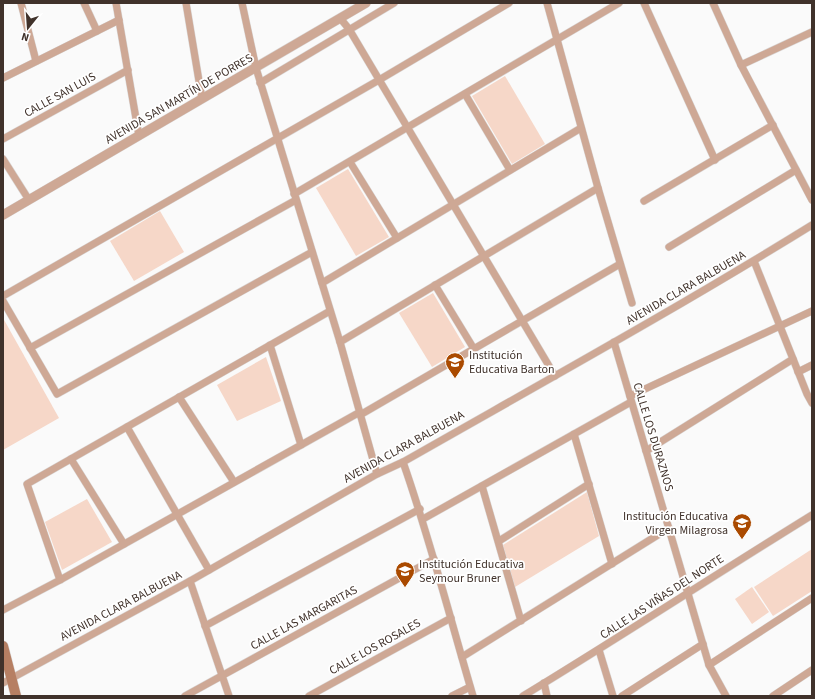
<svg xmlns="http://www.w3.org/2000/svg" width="815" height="699" font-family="'Source Sans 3',sans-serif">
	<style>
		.green { fill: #f6d7c8 }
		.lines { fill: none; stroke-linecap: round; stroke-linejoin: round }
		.minor-casing { stroke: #d9d6d5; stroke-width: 8 }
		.tertiary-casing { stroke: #d9d6d5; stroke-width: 10 }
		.secondary-casing { stroke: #d9d6d5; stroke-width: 11 }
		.minor { stroke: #cea895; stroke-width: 7 }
		.tertiary { stroke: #cea895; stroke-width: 9 }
		.secondary { stroke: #b67f63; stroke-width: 10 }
		.labels { text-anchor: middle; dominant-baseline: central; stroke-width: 3.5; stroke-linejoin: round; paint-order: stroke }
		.street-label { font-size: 12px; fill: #40322b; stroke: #fff }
		.poi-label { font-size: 12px; fill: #40322b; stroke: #fff; text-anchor: start }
	</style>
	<rect width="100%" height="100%" fill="#fafafa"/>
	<!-- green -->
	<g class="green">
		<path d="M505 76 545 144 512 164 472 96Z"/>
		<path d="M348 169 389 237 356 256 316 188Z"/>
		<path d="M160 211 184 252 134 281 110 241Z"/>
		<path d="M433 293 465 347 432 367 399 313Z"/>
		<path d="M3 318 59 418 3 450Z"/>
		<path d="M266 357 281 401 237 421 217 385Z"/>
		<path d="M587 492 599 536 515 587 503 545Z"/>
		<path d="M87 499 112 542 62 570 45 522Z"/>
		<path d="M812 549V591L773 616 754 587Z"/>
		<path d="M752 587 769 612 752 624 735 599Z"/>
	</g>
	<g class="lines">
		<!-- minor casing -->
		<g class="minor-casing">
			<g id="minor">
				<path d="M21 3 36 61"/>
				<path d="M84 3 97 31"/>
				<path d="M116 3 139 136"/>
				<path d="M186 3 202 99"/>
				<path d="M242 3 256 68 340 342 377 474"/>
				<path d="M547 3 598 188 632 303"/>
				<path d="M644 3 715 160"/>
				<path d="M713 3 741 65 812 200"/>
				<path d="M340 18 349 29 555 376"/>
				<path d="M741 65 812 32"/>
				<path d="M3 78 119 20"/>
				<path d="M260 83 394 3"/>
				<path d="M465 94 510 170"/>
				<path d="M3 139 128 70"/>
				<path d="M3 159 29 200"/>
				<path d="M350 162 397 238"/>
				<path d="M294 194 619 3"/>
				<path d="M644 201 773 125"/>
				<path d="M669 247 796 170"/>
				<path d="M754 261 807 394 812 403"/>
				<path d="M322 283 581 128"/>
				<path d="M435 285 474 349"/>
				<path d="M3 296 379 80 509 3"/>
				<path d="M3 301 57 394 312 252"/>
				<path d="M340 342 598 188"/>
				<path d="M614 342 709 665 726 696"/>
				<path d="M270 345 301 445"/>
				<path d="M30 348 296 200"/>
				<path d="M798 372 812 365"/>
				<path d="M630 396 812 311"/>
				<path d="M179 397 234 482"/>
				<path d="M360 415 620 264"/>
				<path d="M127 427 209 570"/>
				<path d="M574 434 612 564"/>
				<path d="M646 451 793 359"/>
				<path d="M71 459 124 544"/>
				<path d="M403 462C430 539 450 618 473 696"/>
				<path d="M482 486 521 621"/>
				<path d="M423 519 631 402"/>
				<path d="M499 541 589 484"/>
				<path d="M60 580 27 484 330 311"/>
				<path d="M190 581 229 696"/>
				<path d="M3 610 60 580 360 412"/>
				<path d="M205 626 420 509"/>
				<path d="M599 650 613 696"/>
				<path d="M462 657 669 528"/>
				<path d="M709 665 812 598"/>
				<path d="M3 683 190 581 377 474 403 462C540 384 678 308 812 225"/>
				<path d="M544 683 547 696"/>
				<path d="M185 696 434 559"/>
				<path d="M309 696 451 618"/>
				<path d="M452 696 470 687"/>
				<path d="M523 696C620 637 715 575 812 515"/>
				<path d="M622 696 703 644"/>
				<path d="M773 696 812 670"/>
			</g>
		</g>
		<!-- tertiary casing -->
		<g class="tertiary-casing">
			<path id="tertiary" d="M3 215 366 3"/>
		</g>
		<!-- secondary casing -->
		<g class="secondary-casing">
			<path id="secondary" d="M3 646 16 696"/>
		</g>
		<!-- minor -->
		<use href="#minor" class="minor"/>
		<!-- tertiary -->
		<use href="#tertiary" class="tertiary"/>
		<!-- secondary -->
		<use href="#secondary" class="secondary"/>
	</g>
	<!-- icons -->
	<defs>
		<g id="school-pin" transform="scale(1)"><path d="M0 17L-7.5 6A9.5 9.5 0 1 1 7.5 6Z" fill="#aa4a00" stroke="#fff"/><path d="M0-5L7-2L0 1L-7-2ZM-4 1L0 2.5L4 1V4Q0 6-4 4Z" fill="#fff"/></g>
	</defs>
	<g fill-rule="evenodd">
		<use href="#school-pin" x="455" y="362"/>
		<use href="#school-pin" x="742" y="523"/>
		<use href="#school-pin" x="405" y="571"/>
	</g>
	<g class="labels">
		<!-- street labels -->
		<g class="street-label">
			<text transform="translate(60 95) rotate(-29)">CALLE SAN LUIS</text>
			<text transform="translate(179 99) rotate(-30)">AVENIDA SAN MARTÍN DE PORRES</text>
			<text transform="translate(686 288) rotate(-30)">AVENIDA CLARA BALBUENA</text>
			<text transform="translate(653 437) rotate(73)">CALLE LOS DURAZNOS</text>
			<text transform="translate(404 447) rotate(-29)">AVENIDA CLARA BALBUENA</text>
			<text transform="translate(662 597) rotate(-33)">CALLE LAS VIÑAS DEL NORTE</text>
			<text transform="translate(121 606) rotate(-28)">AVENIDA CLARA BALBUENA</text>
			<text transform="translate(304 618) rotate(-29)">CALLE LAS MARGARITAS</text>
			<text transform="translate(375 647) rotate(-29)">CALLE LOS ROSALES</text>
		</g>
		<!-- poi labels -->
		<g class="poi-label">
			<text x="469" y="355">Institución<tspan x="469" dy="14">Educativa Barton</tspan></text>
			<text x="728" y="516" text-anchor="end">Institución Educativa<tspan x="728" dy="14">Virgen Milagrosa</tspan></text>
			<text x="419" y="564">Institución Educativa<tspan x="419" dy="14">Seymour Bruner</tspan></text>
		</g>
	</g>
	<!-- border -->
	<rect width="815" height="699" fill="none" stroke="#40322b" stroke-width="8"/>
	<!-- north arrow -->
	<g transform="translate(28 28) rotate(197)" stroke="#ffffff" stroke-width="3" paint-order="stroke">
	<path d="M0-3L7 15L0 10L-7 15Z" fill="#40322b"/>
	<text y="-6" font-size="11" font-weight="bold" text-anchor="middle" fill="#40322b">N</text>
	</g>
</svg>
